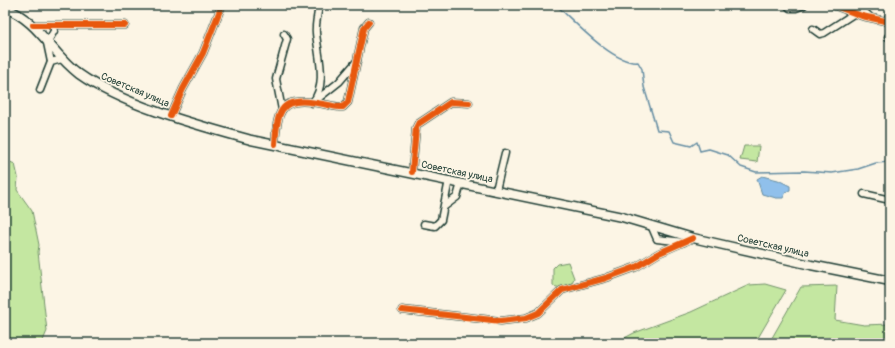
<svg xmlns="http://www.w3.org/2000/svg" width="895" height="348" font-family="Pangolin,sans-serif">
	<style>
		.green { fill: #c4e7a1; stroke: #72926a }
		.water { fill: #90c0eb; stroke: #638ca2 }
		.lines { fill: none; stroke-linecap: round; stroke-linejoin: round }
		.stream { stroke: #638ca2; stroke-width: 1.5 }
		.minor-casing { stroke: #1f3d34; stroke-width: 9 }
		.major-casing { stroke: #1f3d34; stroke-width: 11 }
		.minor { stroke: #fcf5e5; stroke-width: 6 }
		.major { stroke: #fcf5e5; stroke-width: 8 }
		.cycleway-casing { stroke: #fcf5e5; stroke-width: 8 }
		.cycleway { stroke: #e8590c; stroke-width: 6 }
		.labels { text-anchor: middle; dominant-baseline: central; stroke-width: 3.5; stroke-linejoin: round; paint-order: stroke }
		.street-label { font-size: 10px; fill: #1f3d34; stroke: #fcf5e5 }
	</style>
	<rect width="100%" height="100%" fill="#fcf5e5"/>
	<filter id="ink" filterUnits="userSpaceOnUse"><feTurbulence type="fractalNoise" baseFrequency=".025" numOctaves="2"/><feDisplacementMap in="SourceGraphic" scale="8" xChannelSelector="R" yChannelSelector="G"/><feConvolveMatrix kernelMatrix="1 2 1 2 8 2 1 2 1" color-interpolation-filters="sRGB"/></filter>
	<g filter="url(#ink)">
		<!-- green -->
		<g class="green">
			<path d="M744 146H759L757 162 740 160Z"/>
			<path d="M5 160 15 164 18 177 17 190 32 211 39 245 38 252 47 331 42 343H5Z"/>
			<path d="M568 262 574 278 572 283 561 288 553 286V268L557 264Z"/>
			<path d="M765 284 786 290 755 343H615L634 333 691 312 749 285Z"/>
			<path d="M837 286 835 320 864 325 890 324V343H769L801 287Z"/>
		</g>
		<!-- water -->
		<path class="water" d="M762 176 778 180 790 186V190L786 192 783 198H776L762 194 757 179Z"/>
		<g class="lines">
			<!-- stream -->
			<path class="stream" d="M556 5C574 21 614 65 638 62L642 69 644 87 657 130 669 131 674 142 691 146 697 142 700 151 709 149 728 155 741 167 756 172 804 171 832 173 858 169 876 163 890 162"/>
			<!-- minor casing -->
			<g class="minor-casing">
				<g id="minor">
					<path d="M787 5 790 8H796L804 5"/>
					<path d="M833 5 862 16 890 22"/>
					<path d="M848 5 861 11"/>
					<path d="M857 5 869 16"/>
					<path d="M887 21 890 13"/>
					<path d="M33 25H125"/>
					<path d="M813 29 820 34 824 33 855 13"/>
					<path d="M888 37 890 38"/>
					<path d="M51 62 47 43 54 31"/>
					<path d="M40 90 51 62 62 59"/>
					<path d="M315 101 339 82 357 61"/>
					<path d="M312 103C328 85 318 55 316 33 315 24 318 14 319 5"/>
					<path d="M282 110 276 79 287 39 284 34"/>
					<path d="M171 116 183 89 203 53 222 5"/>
					<path d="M275 144C276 134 276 119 282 110 291 94 325 105 339 107H343L348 102 364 28 369 22"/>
					<path d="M412 172 416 128 418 124 451 102 469 103"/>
					<path d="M496 190 505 153"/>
					<path d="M864 194 890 200"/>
					<path d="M445 206 457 197 461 183"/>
					<path d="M424 224 435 226 441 220 449 180"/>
					<path d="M651 225 657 239 684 242"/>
					<path d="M402 310 501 321 526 318 538 313 562 290 606 278 636 267 659 253 693 238"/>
				</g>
			</g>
			<!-- major casing -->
			<g class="major-casing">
				<path id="major" d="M5 8C38 20 52 54 79 74 124 106 197 125 251 140L622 217 693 238 811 265 890 281"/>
			</g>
			<!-- minor -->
			<use href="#minor" class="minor"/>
			<!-- major -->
			<use href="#major" class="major"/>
			<!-- cycleway casing -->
			<g class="cycleway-casing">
				<g id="cycleway">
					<path d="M833 5 862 16 890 22"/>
					<path d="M33 25H125"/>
					<path d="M171 116 183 89 203 53 222 5"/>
					<path d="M275 144C276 134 276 119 282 110 291 94 325 105 339 107H343L348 102 364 28 369 22"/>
					<path d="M412 172 416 128 418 124 451 102 469 103"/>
					<path d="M402 310 501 321 526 318 538 313 562 290 606 278 636 267 659 253 693 238"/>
				</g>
			</g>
			<!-- cycleway -->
			<use href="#cycleway" class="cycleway"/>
		</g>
	</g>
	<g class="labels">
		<!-- street labels -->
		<g class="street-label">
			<text transform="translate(135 90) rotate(23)">Советская улица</text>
			<text transform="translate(457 172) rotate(12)">Советская улица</text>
			<text transform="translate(773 246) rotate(13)">Советская улица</text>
		</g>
	</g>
	<!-- margin -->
	<rect width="895" height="348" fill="none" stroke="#fcf5e5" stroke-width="20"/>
	<rect x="10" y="10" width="875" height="328" fill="none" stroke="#1f3d34" stroke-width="1.5" filter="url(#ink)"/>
</svg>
